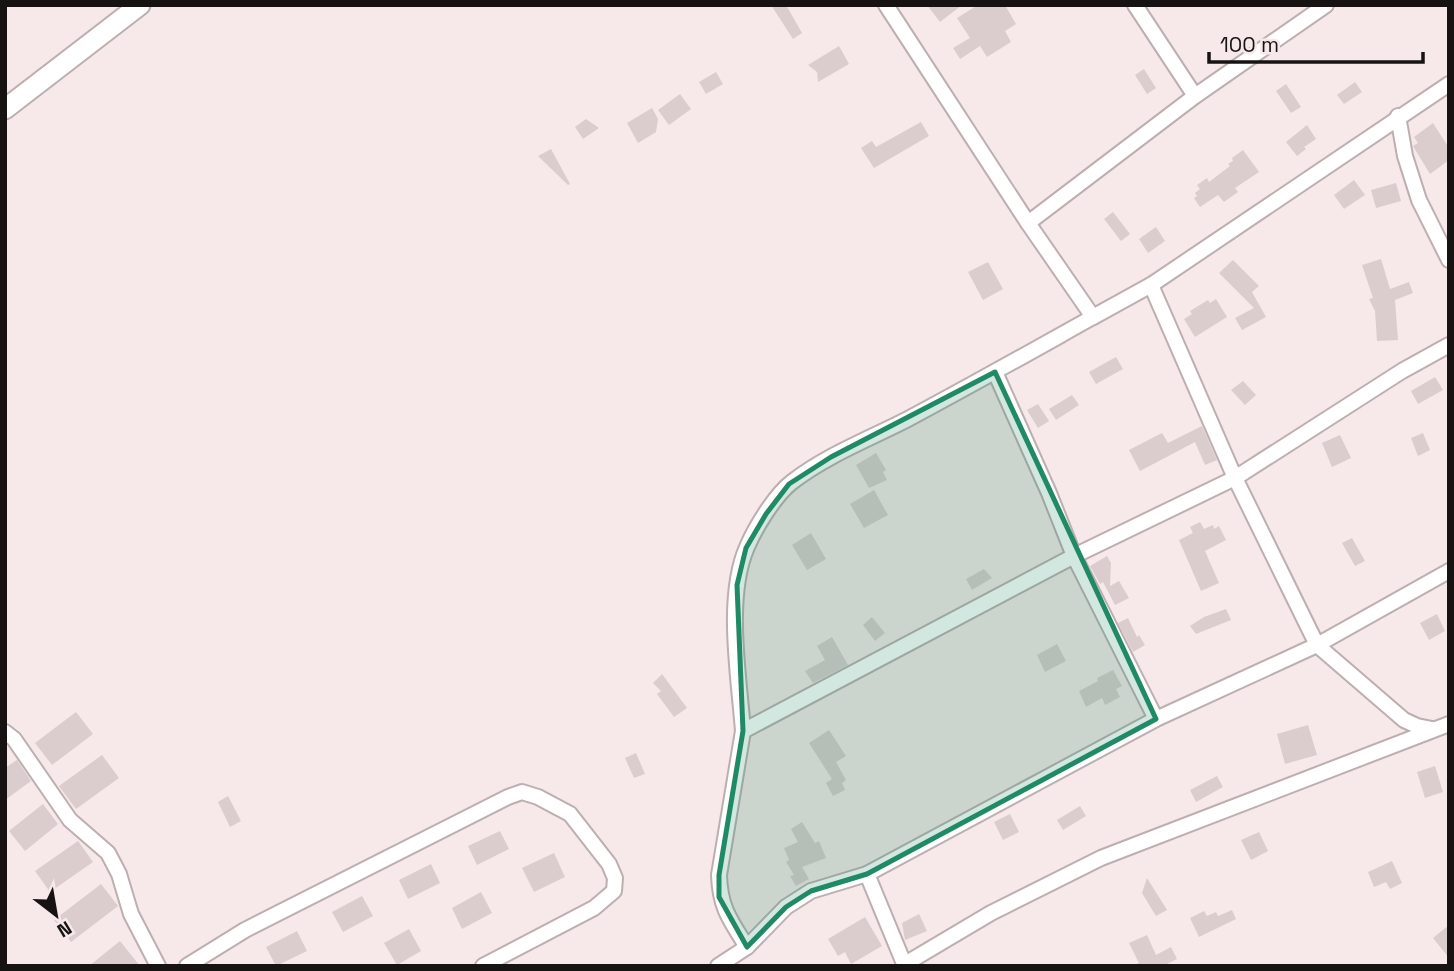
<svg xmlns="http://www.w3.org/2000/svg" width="1454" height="971" font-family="'Space Grotesk',sans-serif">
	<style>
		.building { fill: #dbcdcd }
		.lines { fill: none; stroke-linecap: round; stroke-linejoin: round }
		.street-casing { stroke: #bdafb0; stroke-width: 18 }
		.secondary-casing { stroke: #bdafb0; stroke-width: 23 }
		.street { stroke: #fff; stroke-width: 14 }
		.secondary { stroke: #fff; stroke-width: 19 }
		.marked { fill: #208966; fill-opacity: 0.2; stroke: #208966; stroke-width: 5; stroke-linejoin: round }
	</style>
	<rect width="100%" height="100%" fill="#f7e9e9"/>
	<!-- building -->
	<g class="building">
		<path d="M771 5H786L802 33 793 39Z"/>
		<path d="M927 5H962L940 22Z"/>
		<path d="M978 5H1005L1016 24 1005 31 1011 42 987 57 980 46 960 59 953 48 970 38 957 18Z"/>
		<path d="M839 46 849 64 818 82 817 72 808 65Z"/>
		<path d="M1144 69 1156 88 1147 94 1135 75Z"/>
		<path d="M716 72 723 84 706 94 699 82Z"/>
		<path d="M1355 82 1362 92 1344 104 1337 95Z"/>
		<path d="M1286 84 1301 107 1291 113 1276 91Z"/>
		<path d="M680 94 691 109 669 125 658 110Z"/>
		<path d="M652 108 658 119 656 132 638 143 627 123Z"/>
		<path d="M586 119 599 128 583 139 575 127Z"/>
		<path d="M921 122 929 136 874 168 861 148 872 141 876 147Z"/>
		<path d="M1433 123 1449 148V160L1430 174 1413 146 1418 143 1414 137Z"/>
		<path d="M1307 125 1316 139 1304 147 1306 149 1297 156 1286 142Z"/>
		<path d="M551 149 570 184 568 185 538 156Z"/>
		<path d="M1243 150 1259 172 1235 188 1238 192 1224 202 1218 195 1200 207 1194 198 1197 196 1195 193 1200 189 1197 185 1207 178 1209 182 1230 166 1228 164 1233 161 1232 158Z"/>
		<path d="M1354 180 1365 195 1344 209 1334 195Z"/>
		<path d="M1396 183 1401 201 1376 208 1371 190Z"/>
		<path d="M1113 212 1130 234 1121 241 1104 219Z"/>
		<path d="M1156 227 1165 241 1148 253 1139 239Z"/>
		<path d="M1381 259 1390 289 1409 282 1413 293 1395 300 1398 340 1377 341 1375 311 1369 299 1373 298 1362 265Z"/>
		<path d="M1233 260 1259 286 1252 292 1266 317 1242 330 1235 318 1254 308 1219 273Z"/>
		<path d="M988 262 1003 289 983 300 968 272Z"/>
		<path d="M1216 299 1227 317 1195 337 1184 319 1192 314 1190 311 1208 300 1210 303Z"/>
		<path d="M1116 357 1123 369 1096 384 1089 372Z"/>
		<path d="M1435 377 1443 390 1418 404 1411 391Z"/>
		<path d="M1243 381 1256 395 1245 405 1231 390Z"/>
		<path d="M1072 395 1079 405 1056 420 1049 409Z"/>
		<path d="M1038 404 1049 421 1038 428 1027 410Z"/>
		<path d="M1202 426 1217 460 1205 465 1195 442 1140 471 1129 450 1162 433 1168 443Z"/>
		<path d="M1423 433 1430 450 1418 456 1411 438Z"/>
		<path d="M1340 435 1351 458 1332 467 1322 443Z"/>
		<path d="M876 453 886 470 883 472 887 480 869 488 856 465Z"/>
		<path d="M874 490 888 515 864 528 850 504Z"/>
		<path d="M1200 522 1204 529 1213 525 1214 529 1219 526 1226 540 1205 551 1219 583 1201 591 1179 540 1193 533 1190 527Z"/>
		<path d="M811 533 826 559 807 570 792 545Z"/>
		<path d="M1352 538 1365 561 1355 566 1342 543Z"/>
		<path d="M1107 556 1111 563 1110 586 1119 581 1129 598 1115 605 1103 582 1100 584 1090 566Z"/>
		<path d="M984 569 992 578 972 590 966 579Z"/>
		<path d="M1226 609 1231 620 1196 634 1190 626 1204 617Z"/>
		<path d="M1437 614 1445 631 1429 640 1420 623Z"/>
		<path d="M872 617 885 633 875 641 863 625Z"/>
		<path d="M1128 618 1137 637 1139 635 1145 645 1133 652 1118 623Z"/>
		<path d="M832 637 848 665 813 683 805 671 825 660 817 646Z"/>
		<path d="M1057 644 1066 661 1045 672 1037 655Z"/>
		<path d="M1113 670 1122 686 1116 689 1120 697 1105 705 1102 698 1086 707 1079 691 1098 681 1097 678Z"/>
		<path d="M662 674 687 708 674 717 657 694 661 691 653 683Z"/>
		<path d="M76 712 93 734 52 765 35 743Z"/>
		<path d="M1308 725 1317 755 1285 764 1277 734Z"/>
		<path d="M829 730 846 756 836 762 846 780 842 783 845 790 833 796 826 783 832 779 809 743Z"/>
		<path d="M636 753 645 774 634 778 625 758Z"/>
		<path d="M102 755 119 778 76 809 59 786Z"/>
		<path d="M17 760 31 781 5 800V768Z"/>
		<path d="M1435 766 1443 792 1425 798 1417 772Z"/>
		<path d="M1217 776 1223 787 1196 802 1190 790Z"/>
		<path d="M228 796 241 821 230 827 218 802Z"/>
		<path d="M43 804 58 824 25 851 9 831Z"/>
		<path d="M1080 806 1086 816 1063 830 1057 820Z"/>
		<path d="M1010 814 1019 832 1003 840 994 822Z"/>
		<path d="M802 822 815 843 819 841 826 858 802 867 809 879 796 886 790 876 794 875 786 862 789 860 784 848 798 842 791 829Z"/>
		<path d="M500 831 509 849 477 865 468 846Z"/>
		<path d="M1259 832 1268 851 1251 860 1241 840Z"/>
		<path d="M78 841 93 862 50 892 35 871Z"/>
		<path d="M554 853 565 877 534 892 522 868Z"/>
		<path d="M1392 861 1402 883 1390 889 1386 882 1374 887 1368 872Z"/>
		<path d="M431 864 440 883 408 899 399 880Z"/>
		<path d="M1147 878 1167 910 1156 916 1142 893Z"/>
		<path d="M101 884 118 906 71 942 54 920Z"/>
		<path d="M481 892 492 913 462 929 452 908Z"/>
		<path d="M362 896 373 916 343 932 332 912Z"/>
		<path d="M1232 910 1236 919 1199 937 1190 918 1204 911 1207 916 1216 912 1218 916Z"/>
		<path d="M919 914 927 931 905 940 902 923Z"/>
		<path d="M865 917 882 946 851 964 845 952 838 956 828 939Z"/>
		<path d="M1449 925V958L1433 938Z"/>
		<path d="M409 929 421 951 397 965 384 943Z"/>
		<path d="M297 931 307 951 276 966 266 947Z"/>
		<path d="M1147 935 1156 955 1171 947 1177 959 1163 966H1133L1139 963 1129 943Z"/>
		<path d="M120 941 140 966H89Z"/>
	</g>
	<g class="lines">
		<!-- street casing -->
		<g class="street-casing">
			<g id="street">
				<path d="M886 5 1028 223 1093 317 1151 285 1449 84"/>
				<path d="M1135 5 1195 96"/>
				<path d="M1398 116 1405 156 1419 200 1449 260"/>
				<path d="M1028 223 1195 96 1326 5"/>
				<path d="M1151 285 1235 478 1317 645 1404 720 1417 726 1432 729"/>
				<path d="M995 372 1049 493 1074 556 1156 719"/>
				<path d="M743 731C739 677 725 597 747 547 755 528 775 495 792 482 827 455 869 439 908 419 970 386 1032 351 1093 317"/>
				<path d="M5 732 14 739 70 820 108 853 119 874 131 914 158 966"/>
				<path d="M867 874 905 966"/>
				<path d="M747 947C730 920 720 908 719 875L743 731 1074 556 1235 478 1402 371 1449 345"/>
				<path d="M905 964 991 913 1101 858 1449 724"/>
				<path d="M187 966 245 930 508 797 522 792 538 797 570 814 609 864 615 878 614 891 594 908 483 966"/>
				<path d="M718 966 747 947 786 907 811 891 867 874 1156 719 1317 645 1449 571"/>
			</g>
		</g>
		<!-- secondary casing -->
		<g class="secondary-casing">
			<path id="secondary" d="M5 109 140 5"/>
		</g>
		<!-- street -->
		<use href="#street" class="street"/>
		<!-- secondary -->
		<use href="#secondary" class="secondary"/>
	</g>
	<!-- marked area -->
	<path class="marked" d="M995 372 1156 719 867 874 811 891 786 907 747 947 719 897V875L743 731 737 585 746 548 766 514 789 484 831 457Z"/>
	<!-- border -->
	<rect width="1454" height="971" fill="none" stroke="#171313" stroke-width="14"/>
	<!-- north arrow -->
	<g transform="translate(56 915) rotate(149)" stroke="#f7e9e9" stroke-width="5" paint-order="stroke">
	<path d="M0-5L12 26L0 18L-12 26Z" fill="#171313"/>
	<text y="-10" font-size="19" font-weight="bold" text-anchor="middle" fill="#171313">N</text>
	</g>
	<!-- scale -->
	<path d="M1209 52v10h214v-10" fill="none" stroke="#171313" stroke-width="3.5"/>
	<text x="1220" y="52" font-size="21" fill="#171313" stroke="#f7e9e9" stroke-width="5" paint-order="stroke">100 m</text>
</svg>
